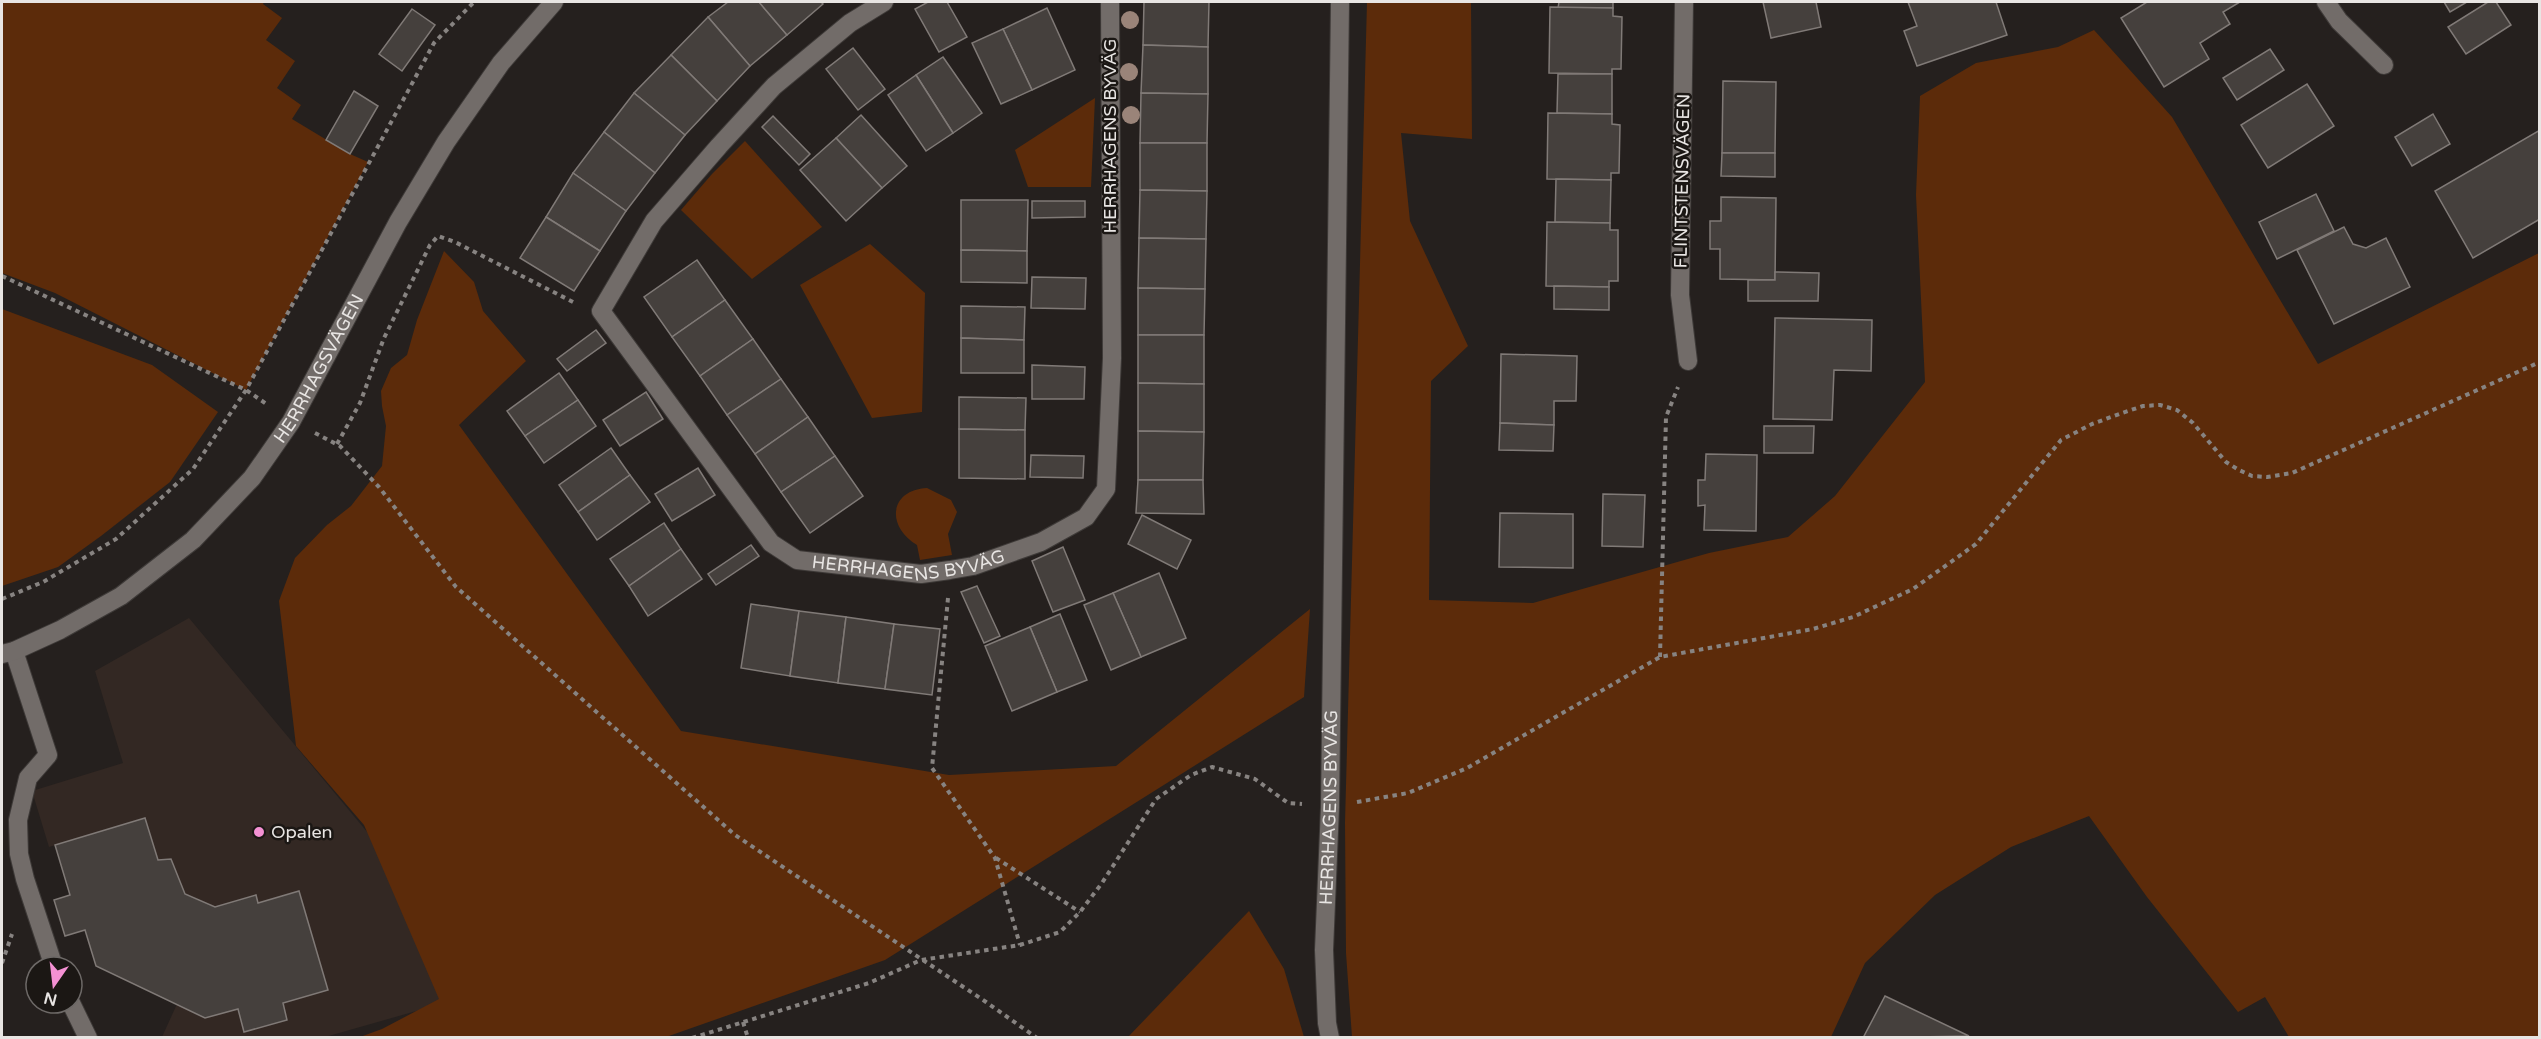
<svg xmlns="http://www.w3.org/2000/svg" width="2541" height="1039" font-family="'Varela Round',sans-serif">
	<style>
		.built { fill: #332823 }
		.green { fill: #5c2b0a }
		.building { fill: #45403d; stroke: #807a77; stroke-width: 1.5 }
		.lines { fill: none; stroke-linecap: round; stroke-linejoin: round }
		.lane-casing { stroke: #3e3a38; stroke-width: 20 }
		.street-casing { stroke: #3e3a38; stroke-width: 20 }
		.path { stroke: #878381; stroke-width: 4; stroke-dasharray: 4.5 4.5; stroke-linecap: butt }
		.lane { stroke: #726c69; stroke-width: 18 }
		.street { stroke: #726c69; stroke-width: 18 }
		.tree { fill: #9a8479 }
		.poi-dot { fill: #f491d3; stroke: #1b1714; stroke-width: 2 }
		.labels { text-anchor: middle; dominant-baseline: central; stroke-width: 5; stroke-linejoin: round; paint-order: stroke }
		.street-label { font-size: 18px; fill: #e8e5e3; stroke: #1b1714 }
		.poi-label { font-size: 18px; fill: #e8e5e3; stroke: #1b1714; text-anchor: start }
	</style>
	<rect width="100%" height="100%" fill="#25201e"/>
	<!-- built -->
	<path class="built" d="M189 618 497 988 325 1037H162L177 1004 238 1009 243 1026 287 1020 283 1003 327 990 299 891 258 903 215 907 185 894 158 860 144 818 49 847 32 791 123 763 95 671Z"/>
	<!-- green -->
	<g class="green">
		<path d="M2 2H264L263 4 282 18 266 40 295 61 277 88 301 105 292 119 350 154 368 162 246 390 55 293 2 273Z"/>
		<path d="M1367 2H1471L1472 139 1401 133 1410 221 1468 346 1431 381 1429 600 1533 603 1709 553 1788 537 1835 496 1925 382 1916 195 1920 96 1976 63 2058 47 2094 30 2172 117 2318 364 2539 253V1037H2289L2265 997 2238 1012 2147 897 2089 816 2011 847 1935 895 1865 963 1831 1037H1352L1346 953 1345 823Z"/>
		<path d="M1095 98 1091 187H1028L1015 150Z"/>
		<path d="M745 141 822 227 752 279 681 210 712 174Z"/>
		<path d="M870 244 925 293 922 412 872 418 800 285Z"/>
		<path d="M444 251 474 282 483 311 526 361 459 425 681 731 949 775 1116 766 1310 609 1304 697 885 960 666 1037H360L382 1029 439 999 364 825 296 746 279 601 295 558 327 525 351 506 382 466 386 426 382 406 381 391 391 368 407 355 417 320Z"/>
		<path d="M2 309 152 365 218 412 170 482 101 536 58 567 2 586Z"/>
		<path d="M927 488 951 500 957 512 948 534 952 555 920 560 917 545C886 527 889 490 927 488Z"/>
		<path d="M1249 911 1284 969 1304 1037H1128Z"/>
	</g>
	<!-- building -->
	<g class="building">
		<path d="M728 2H759L787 35 750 66 708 17Z"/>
		<path d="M759 2H821L823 4 787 35Z"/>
		<path d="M928 2H947L967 37 939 52 915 9Z"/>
		<path d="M1144 2H1209L1208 47 1143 45Z"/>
		<path d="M1559 2H1613V8H1558Z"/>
		<path d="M1763 2H1816L1821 27 1771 38Z"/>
		<path d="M1908 2H1996L2007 35 1917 66 1904 31 1917 26Z"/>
		<path d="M2147 2H2240L2223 12 2230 24 2200 43 2209 59 2164 87 2121 18Z"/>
		<path d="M2444 2H2467L2450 12Z"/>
		<path d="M2488 2H2496L2511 25 2466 54 2448 27Z"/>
		<path d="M1550 7 1613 8V16L1622 17 1621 69H1612V74L1549 73Z"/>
		<path d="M1047 8 1075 70 1032 90 1003 29Z"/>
		<path d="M412 9 435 25 402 71 379 54Z"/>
		<path d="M708 17 750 66 717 101 671 55Z"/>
		<path d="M1003 29 1032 90 1001 104 972 43Z"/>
		<path d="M1143 45 1208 47V94L1141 93Z"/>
		<path d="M853 48 885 89 858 110 826 69Z"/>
		<path d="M2270 49 2284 70 2237 100 2223 78Z"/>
		<path d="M671 55 717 101 685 135 634 93Z"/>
		<path d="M943 57 982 113 953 133 916 75Z"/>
		<path d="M1558 74H1612V114L1557 113Z"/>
		<path d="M916 75 953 133 926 151 888 95Z"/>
		<path d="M1723 81 1776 82 1775 153H1722Z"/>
		<path d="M2307 84 2334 126 2268 168 2241 125Z"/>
		<path d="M354 91 378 106 350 154 326 140Z"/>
		<path d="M634 93 685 135 655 173 604 132Z"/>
		<path d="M1141 93 1208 94 1207 143H1140Z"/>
		<path d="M1548 113 1612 114V124L1620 125 1619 173H1611V180L1547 179Z"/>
		<path d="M2433 114 2450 144 2412 166 2395 137Z"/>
		<path d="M861 115 907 166 882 188 836 138Z"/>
		<path d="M773 116 810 154 799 165 762 127Z"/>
		<path d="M2540 130V219L2473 258 2435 191Z"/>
		<path d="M604 132 655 173 626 211 573 173Z"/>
		<path d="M836 138 882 188 846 221 800 170Z"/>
		<path d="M1140 143H1207V191L1140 190Z"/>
		<path d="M1722 153H1775V177L1721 176Z"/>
		<path d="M573 173 626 211 600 251 546 217Z"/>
		<path d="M1556 179 1611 180 1610 223 1555 222Z"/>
		<path d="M1140 190 1207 191 1206 239 1139 238Z"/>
		<path d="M2316 194 2334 231 2277 259 2259 222Z"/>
		<path d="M1721 197 1776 198 1775 280 1720 279V249H1710V221H1721Z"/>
		<path d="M961 200H1028L1027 251 961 250Z"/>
		<path d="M1032 201H1085V217L1032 218Z"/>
		<path d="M546 217 600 251 574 291 520 258Z"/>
		<path d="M1547 222 1610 223V230H1618V281H1609V287L1546 286Z"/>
		<path d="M2344 227 2353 244 2366 248 2386 238 2410 287 2334 324 2297 250Z"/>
		<path d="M1139 238 1206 239 1205 289 1138 288Z"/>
		<path d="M961 250 1027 251V283L961 282Z"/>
		<path d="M697 260 725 300 672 337 644 297Z"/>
		<path d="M1775 272 1819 273 1818 301H1748V280H1775Z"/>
		<path d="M1032 277 1086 278 1085 309 1031 308Z"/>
		<path d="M1554 286 1609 287V310L1554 309Z"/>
		<path d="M1138 288 1205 289 1204 335H1138Z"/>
		<path d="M725 300 753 339 700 376 672 337Z"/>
		<path d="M961 306 1025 307 1024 340 961 338Z"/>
		<path d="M1775 318 1872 320 1871 371 1834 370 1832 420 1773 419Z"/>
		<path d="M596 330 606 343 567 371 557 359Z"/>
		<path d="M1138 335H1204V384L1138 383Z"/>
		<path d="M961 338 1024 340V373H961Z"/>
		<path d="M753 339 781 379 727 415 700 376Z"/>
		<path d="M1501 354 1577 356 1576 401H1554V425L1500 423Z"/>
		<path d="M1032 365 1085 367 1084 399H1032Z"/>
		<path d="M559 373 578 400 525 436 507 411Z"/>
		<path d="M781 379 808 417 755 454 727 415Z"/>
		<path d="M1138 383 1204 384V432L1138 431Z"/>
		<path d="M646 392 663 419 620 446 603 420Z"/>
		<path d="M959 397 1026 398 1025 430 959 429Z"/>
		<path d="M578 400 596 426 544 463 525 436Z"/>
		<path d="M808 417 835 456 781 492 755 454Z"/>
		<path d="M1500 423 1554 425 1553 451 1499 450Z"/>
		<path d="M1764 426H1814L1813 453H1764Z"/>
		<path d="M959 429 1025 430V479L959 478Z"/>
		<path d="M1138 431 1204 432 1203 480H1138Z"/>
		<path d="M611 448 630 475 578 512 559 485Z"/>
		<path d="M1706 454 1757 455 1756 531 1704 530 1705 505 1698 506V480H1705Z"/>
		<path d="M1031 455 1084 456 1083 478 1030 477Z"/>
		<path d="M835 456 863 496 810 533 781 492Z"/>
		<path d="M698 468 715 495 672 521 655 494Z"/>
		<path d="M630 475 650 502 597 540 578 512Z"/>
		<path d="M1138 480H1203L1204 514 1136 513Z"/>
		<path d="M1603 494 1645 495 1643 547 1602 546Z"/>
		<path d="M1500 513 1573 514V568L1499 567Z"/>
		<path d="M1142 515 1191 540 1177 569 1128 544Z"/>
		<path d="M664 523 681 549 629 586 610 559Z"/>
		<path d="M751 545 759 556 716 585 708 574Z"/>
		<path d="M1063 547 1085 600 1053 612 1032 561Z"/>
		<path d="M681 549 702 579 648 616 629 586Z"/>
		<path d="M1159 573 1186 638 1141 657 1113 593Z"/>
		<path d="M977 586 1000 636 984 643 961 592Z"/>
		<path d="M1113 593 1141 657 1111 670 1084 605Z"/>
		<path d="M751 604 799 611 790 676 741 668Z"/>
		<path d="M799 611 846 617 838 683 790 676Z"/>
		<path d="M1060 614 1087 680 1057 692 1030 627Z"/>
		<path d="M846 617 894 624 885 689 838 683Z"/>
		<path d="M894 624 940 629 932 695 885 689Z"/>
		<path d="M1030 627 1057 692 1012 711 985 646Z"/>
		<path d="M145 818 158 860 171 859 185 894 215 907 256 895 258 903 299 891 328 990 283 1003 287 1020 244 1032 238 1009 205 1018 96 966 85 930 65 936 54 900 70 895 55 845Z"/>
		<path d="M1885 996 1969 1036 1863 1038Z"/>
	</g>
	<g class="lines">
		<!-- lane casing -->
		<g class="lane-casing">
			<g id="lane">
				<path d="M14 651 48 755 28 778 18 820 19 854 25 879 54 967"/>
				<path d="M71 1003 88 1038"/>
			</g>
		</g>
		<!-- street casing -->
		<g class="street-casing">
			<g id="street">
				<path id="s1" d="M884 2 850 23 774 86 719 146 654 221 601 311 771 543 797 560 921 574 950 570 973 566 1041 542 1086 517 1106 489 1112 358 1110 2"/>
				<path d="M1684 2 1680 295 1688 361"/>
				<path d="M2326 2 2339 21 2384 65"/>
				<path id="s2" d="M2 654 14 651 60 630 121 596 193 540 252 478 291 422 398 222 446 142 501 63 554 2"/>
				<path id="s3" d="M1330 1038 1327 1023 1324 950 1330 807 1340 2"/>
			</g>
		</g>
		<!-- path -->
		<g class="path">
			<path d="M2 276 246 390 268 405"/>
			<path d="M315 433 340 446 379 487 456 587 735 835 986 1002 1037 1038"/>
			<path d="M337 444 360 403 384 338 430 245 438 236 455 242 575 303"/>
			<path d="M948 598 932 768 995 858 1020 945"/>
			<path d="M2 599 43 582 116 539 193 469 246 390 434 43 474 2"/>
			<path d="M1660 657 1666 417 1678 387"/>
			<path d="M1357 802 1408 793 1467 768 1660 657 1813 629 1853 617 1913 589 1976 544 2061 440 2092 424 2122 413 2143 406 2160 405 2177 410 2193 423 2226 462 2239 470 2252 476 2267 477 2292 473 2540 362"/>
			<path d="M996 858 1080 912"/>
			<path d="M2 963 12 934"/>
			<path d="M743 1022 748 1038"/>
			<path d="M692 1038 869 983 921 960 1020 945 1060 932 1080 912 1102 883 1156 799 1191 775 1212 767 1255 779 1288 803 1302 804"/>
		</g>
		<!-- lane -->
		<use href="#lane" class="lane"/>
		<!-- street -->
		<use href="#street" class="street"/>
	</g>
	<!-- trees -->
	<g class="tree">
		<circle cx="1130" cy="20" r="9"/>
		<circle cx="1129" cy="72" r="9"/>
		<circle cx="1131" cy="115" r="9"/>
	</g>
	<!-- markers -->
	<circle class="poi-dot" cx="259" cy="832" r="6"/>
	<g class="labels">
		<!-- street labels -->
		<g class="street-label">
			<text transform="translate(1110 136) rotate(-90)">HERRHAGENS BYVÄG</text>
			<text transform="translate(1682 181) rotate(-89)">FLINTSTENSVÄGEN</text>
			<text stroke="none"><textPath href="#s2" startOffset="438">HERRHAGSVÄGEN</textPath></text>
			<text stroke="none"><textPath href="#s1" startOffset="855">HERRHAGENS BYVÄG</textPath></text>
			<text stroke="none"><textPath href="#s3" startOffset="231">HERRHAGENS BYVÄG</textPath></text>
		</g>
		<!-- poi labels -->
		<g class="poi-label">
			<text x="271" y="832">Opalen</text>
		</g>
	</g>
	<!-- border -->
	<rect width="2541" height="1039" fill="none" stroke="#e8e5e3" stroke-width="6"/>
	<!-- north arrow -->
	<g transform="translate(54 985) rotate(194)"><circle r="28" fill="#1b1714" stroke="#6d6967" stroke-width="1.5"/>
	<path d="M0-4.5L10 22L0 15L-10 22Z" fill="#f491d3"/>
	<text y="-9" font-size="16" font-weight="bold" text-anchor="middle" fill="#e8e5e3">N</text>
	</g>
</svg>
